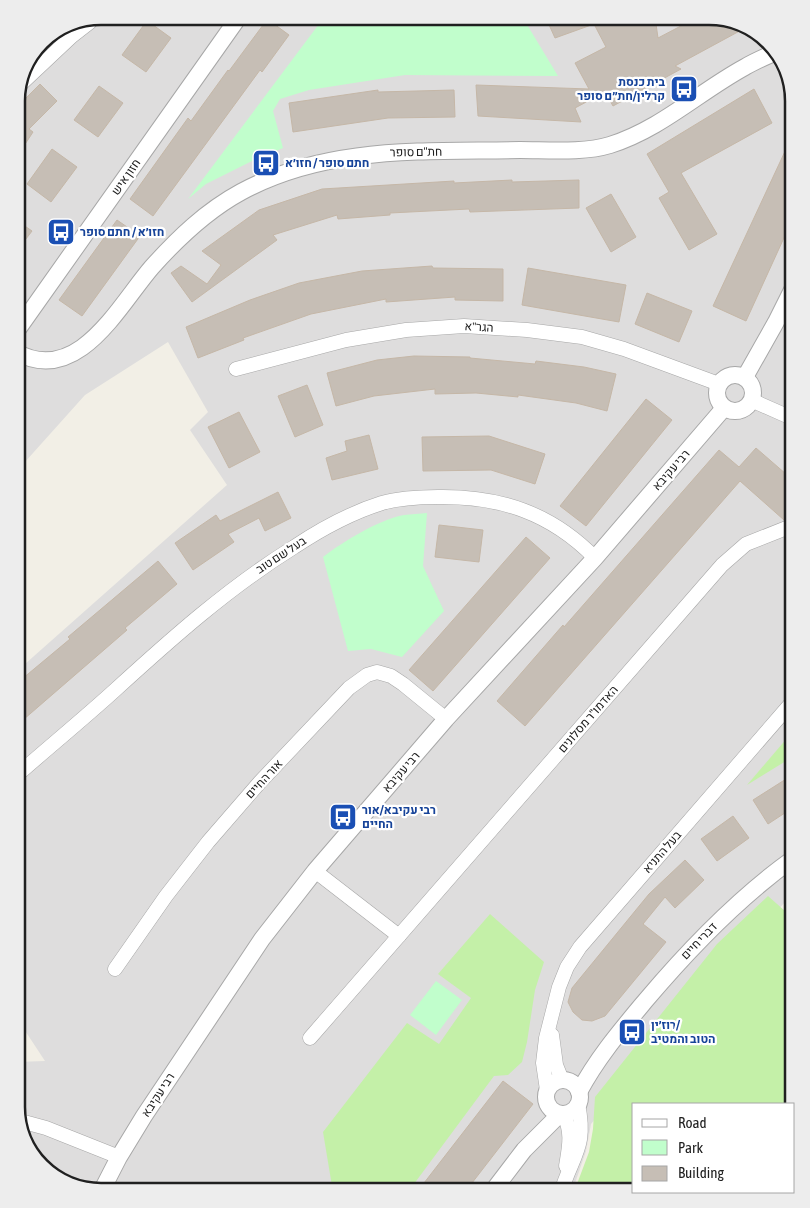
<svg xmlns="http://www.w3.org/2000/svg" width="810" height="1208" font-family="'Asap Condensed',Heebo,sans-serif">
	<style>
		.residential { fill: #dedddd }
		.grass { fill: #c4f0a8 }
		.park { fill: #c1fecc }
		.building { fill: #c6beb5; stroke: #c5b7a7 }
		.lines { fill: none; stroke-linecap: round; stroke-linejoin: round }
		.minor-casing { stroke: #a7a7a7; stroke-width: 15 }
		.tertiary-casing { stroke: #a7a7a7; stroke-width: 18 }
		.minor { stroke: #fff; stroke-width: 14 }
		.tertiary { stroke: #fff; stroke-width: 16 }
		.labels { text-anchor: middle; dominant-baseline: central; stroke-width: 4.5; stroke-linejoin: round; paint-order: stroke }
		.transit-label { font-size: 12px; font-weight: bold; fill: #164399; stroke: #fff; text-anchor: start }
		.street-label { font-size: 12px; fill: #202020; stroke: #fff }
		.rim { fill: none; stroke: #202020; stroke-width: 2.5 }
	</style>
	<rect width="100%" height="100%" fill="#f2efe6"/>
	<!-- residential -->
	<path class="residential" d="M714 16 756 30 783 59 794 101V906L787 900 682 1013 591 1124 586 1151 572 1192H96L58 1180 27 1149 16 1107V1062L45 1061 16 1017V672L227 485 190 430 208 412 168 342 85 395 16 472V96L41 41 69 23Z"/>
	<!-- grass -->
	<g class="grass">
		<path d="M794 730V756L747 785Z"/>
		<path d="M768 896 794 919V1102L792 1104H634V1192H574L589 1152 593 1129 595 1097 717 944Z"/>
		<path d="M490 914 544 962 535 990 527 1042 522 1062 508 1075 494 1076 408 1192H333L323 1132 407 1023 439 1044 471 998 438 974Z"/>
	</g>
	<!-- park -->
	<g class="park">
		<path d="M523 18 558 76 405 75 309 90 280 99 273 111 283 148 252 161 206 184 188 199 322 20Z"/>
		<path d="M427 513 423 566 444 611 402 657 371 649 348 651 323 557C344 541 378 520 404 515 411 514 420 514 427 513Z"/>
		<path d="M436 981 462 1000 436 1035 410 1015Z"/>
	</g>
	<!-- building -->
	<g class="building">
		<path d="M714 16 747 27 675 66 681 69 613 106 605 92 575 108 581 122 478 116 476 85 589 89 575 63 606 47 594 24 555 38 546 18 655 17 658 38 698 17Z"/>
		<path d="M266 21H270L289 35 262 72 260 70 153 216 130 199 188 118 191 121 228 70 229 71Z"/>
		<path d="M146 22H149L171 38 146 72 122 55Z"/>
		<path d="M40 84 57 101 29 129 33 132 16 158V108Z"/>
		<path d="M99 86 123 103 98 137 74 120Z"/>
		<path d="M754 89 772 123 681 173 717 234 689 250 659 198 669 192 647 154Z"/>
		<path d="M378 90V92L454 90 455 117 388 118 293 132 289 103Z"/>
		<path d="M794 132V222L790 230 788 229 746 321 713 306Z"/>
		<path d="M52 149 77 167 51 202 27 184Z"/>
		<path d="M512 180V182L579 180V208L470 212 469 209 390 213V215L338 219 337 215 273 235 277 240 192 302 171 273 181 266 207 284 221 265 202 251 259 210 322 189 454 181V183Z"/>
		<path d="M611 194 636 237 611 252 586 208Z"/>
		<path d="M16 220 32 231 16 252Z"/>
		<path d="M117 220 140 236 82 316 59 300Z"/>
		<path d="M432 266 433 268 503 269V301L455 300V297L386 302V299L311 314 243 338 244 340 198 358 186 327 250 300 299 283 362 271Z"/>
		<path d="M528 268 626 285 619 322 522 305Z"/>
		<path d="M647 293 692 311 679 342 635 324Z"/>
		<path d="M414 356 470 357V358L535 364 536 361 584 367 616 374 607 411 576 403 518 395V397L476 393 435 394V389L374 396 336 406 327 373 377 360Z"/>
		<path d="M307 385 323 425 295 437 278 396Z"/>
		<path d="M646 399 672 420 586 526 560 506Z"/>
		<path d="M239 412 260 452 229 468 208 427Z"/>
		<path d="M369 435 378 469 332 480 326 458 347 451 345 441Z"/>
		<path d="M489 436 545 454 535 484 491 470 423 471 422 437Z"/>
		<path d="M756 448 794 481V509L785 519 784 520 740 481 525 726 497 701 563 625 564 627 719 450 739 467Z"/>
		<path d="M278 492 291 518 265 531 259 518 228 534 234 542 193 570 175 543 216 515 220 521Z"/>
		<path d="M439 525 483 530 479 562 435 557Z"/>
		<path d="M526 537 550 558 433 691 409 670Z"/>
		<path d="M158 561 177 584 125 628 127 630 16 726V684L70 639 68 637Z"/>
		<path d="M794 774V807L768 824 753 800Z"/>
		<path d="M733 816 749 838 717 861 701 839Z"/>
		<path d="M685 860 704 880 675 908 665 897 643 924 666 942 605 1016 592 1021 582 1020 573 1012 568 1002 572 988 649 894Z"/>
		<path d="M503 1081 533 1104 465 1192H417Z"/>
	</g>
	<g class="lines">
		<!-- minor casing -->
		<g class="minor-casing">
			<g id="minor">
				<path d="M22 83 72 36 90 22"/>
				<path d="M236 369 346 340 406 330 464 326 527 330 582 337 624 349 719 384"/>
				<path d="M751 400 794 419"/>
				<path d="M16 776C49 747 82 720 114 691 171 639 228 588 294 547 321 529 350 513 382 503 400 498 419 497 438 497 500 496 551 513 595 558"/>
				<path d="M315 871 399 936"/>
				<path d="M115 969 166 896 208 842 260 782 349 688 367 675 377 672 391 676 403 684 446 719"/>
				<path d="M552 1035 556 1065 562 1080"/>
				<path d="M310 1038 722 565 746 544 794 525"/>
				<path d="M547 1090 543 1063 546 1038 559 987 567 967 580 947 794 700"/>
				<path d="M563 1114C573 1131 569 1148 566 1166"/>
				<path d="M20 1122H24L46 1128 119 1157"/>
				<path d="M561 1192C573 1154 587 1147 578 1104"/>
			</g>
		</g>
		<!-- tertiary casing -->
		<g class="tertiary-casing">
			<g id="tertiary">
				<path d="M16 332 236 21"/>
				<path d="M16 352C78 387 119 305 152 267 178 238 206 211 241 192 328 145 424 152 520 150 548 150 584 153 610 145 661 129 699 92 745 67 755 61 765 57 776 52"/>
				<circle cx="735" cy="393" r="18"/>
				<path d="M745 377 776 322 794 286"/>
				<circle cx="563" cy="1097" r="17"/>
				<path d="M579 1092C597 1058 621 1030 646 1000 690 948 738 898 794 858"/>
				<path d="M101 1192 119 1157 144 1116 262 939 315 871 446 719 595 558 724 408"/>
				<path d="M492 1192 524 1150 560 1114"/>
			</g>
		</g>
		<!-- minor -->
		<use href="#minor" class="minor"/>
		<!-- tertiary -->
		<use href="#tertiary" class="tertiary"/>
	</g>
	<!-- icons -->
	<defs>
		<g id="bus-square" transform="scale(1.4375)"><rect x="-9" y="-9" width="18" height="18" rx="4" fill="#1a4fb4" stroke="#fff"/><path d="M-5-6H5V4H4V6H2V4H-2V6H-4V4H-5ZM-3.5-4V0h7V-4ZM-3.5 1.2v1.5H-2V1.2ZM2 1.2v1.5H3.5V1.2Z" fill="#fff"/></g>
	</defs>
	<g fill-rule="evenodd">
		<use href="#bus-square" x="684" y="89"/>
		<use href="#bus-square" x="266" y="163"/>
		<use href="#bus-square" x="61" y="232"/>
		<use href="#bus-square" x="343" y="817"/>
		<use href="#bus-square" x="632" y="1032"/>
	</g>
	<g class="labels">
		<!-- transit labels -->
		<g class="transit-label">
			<text x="665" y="82" text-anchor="end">בית כנסת<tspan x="665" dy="14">קרלין/חת״ם סופר</tspan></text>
			<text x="285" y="163">חתם סופר / חזו׳א</text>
			<text x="80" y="232">חזו׳א / חתם סופר</text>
			<text x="362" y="810">רבי עקיבא/אור<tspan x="362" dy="14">החיים</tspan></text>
			<text x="651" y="1025">רוז׳ין/<tspan x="651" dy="14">הטוב והמטיב</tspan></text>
		</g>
		<!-- street labels -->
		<g class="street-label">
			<text transform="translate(416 152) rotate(-1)">חת"ם סופר</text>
			<text transform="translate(126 177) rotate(-55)">חזון איש</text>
			<text transform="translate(479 327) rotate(3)">הגר"א</text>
			<text transform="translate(671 470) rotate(-49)">רבי עקיבא</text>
			<text transform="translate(281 555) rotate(-33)">בעל שם טוב</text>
			<text transform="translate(588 719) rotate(-49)">האדמו"ר מסלונים</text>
			<text transform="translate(401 772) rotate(-49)">רבי עקיבא</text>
			<text transform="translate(264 779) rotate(-47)">אור החיים</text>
			<text transform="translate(662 852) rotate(-49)">בעל התניא</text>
			<text transform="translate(699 941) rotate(-46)">דברי חיים</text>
			<text transform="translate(158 1095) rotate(-57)">רבי עקיבא</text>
		</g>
	</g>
	<!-- crop -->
	<path d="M0 0H810V1208H0ZM101 25H709A76 76 0 0 1 785 101V1107A76 76 0 0 1 709 1183H101A76 76 0 0 1 25 1107V101A76 76 0 0 1 101 25Z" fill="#ededed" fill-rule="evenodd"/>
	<path class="rim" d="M101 25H709A76 76 0 0 1 785 101V1107A76 76 0 0 1 709 1183H101A76 76 0 0 1 25 1107V101A76 76 0 0 1 101 25Z"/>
	<!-- legend -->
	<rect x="632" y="1103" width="162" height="90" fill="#ffffff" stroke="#a6a6a6"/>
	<rect x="642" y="1119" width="25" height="8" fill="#ffffff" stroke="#a6a6a6"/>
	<text x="678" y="1128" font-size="15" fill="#202020">Road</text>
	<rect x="642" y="1140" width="25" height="15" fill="#c1fecc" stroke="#a6a6a6"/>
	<text x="678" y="1153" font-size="15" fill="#202020">Park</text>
	<rect x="642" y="1166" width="25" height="15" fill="#c6beb5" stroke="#a6a6a6"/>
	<text x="678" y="1178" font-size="15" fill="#202020">Building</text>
</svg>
